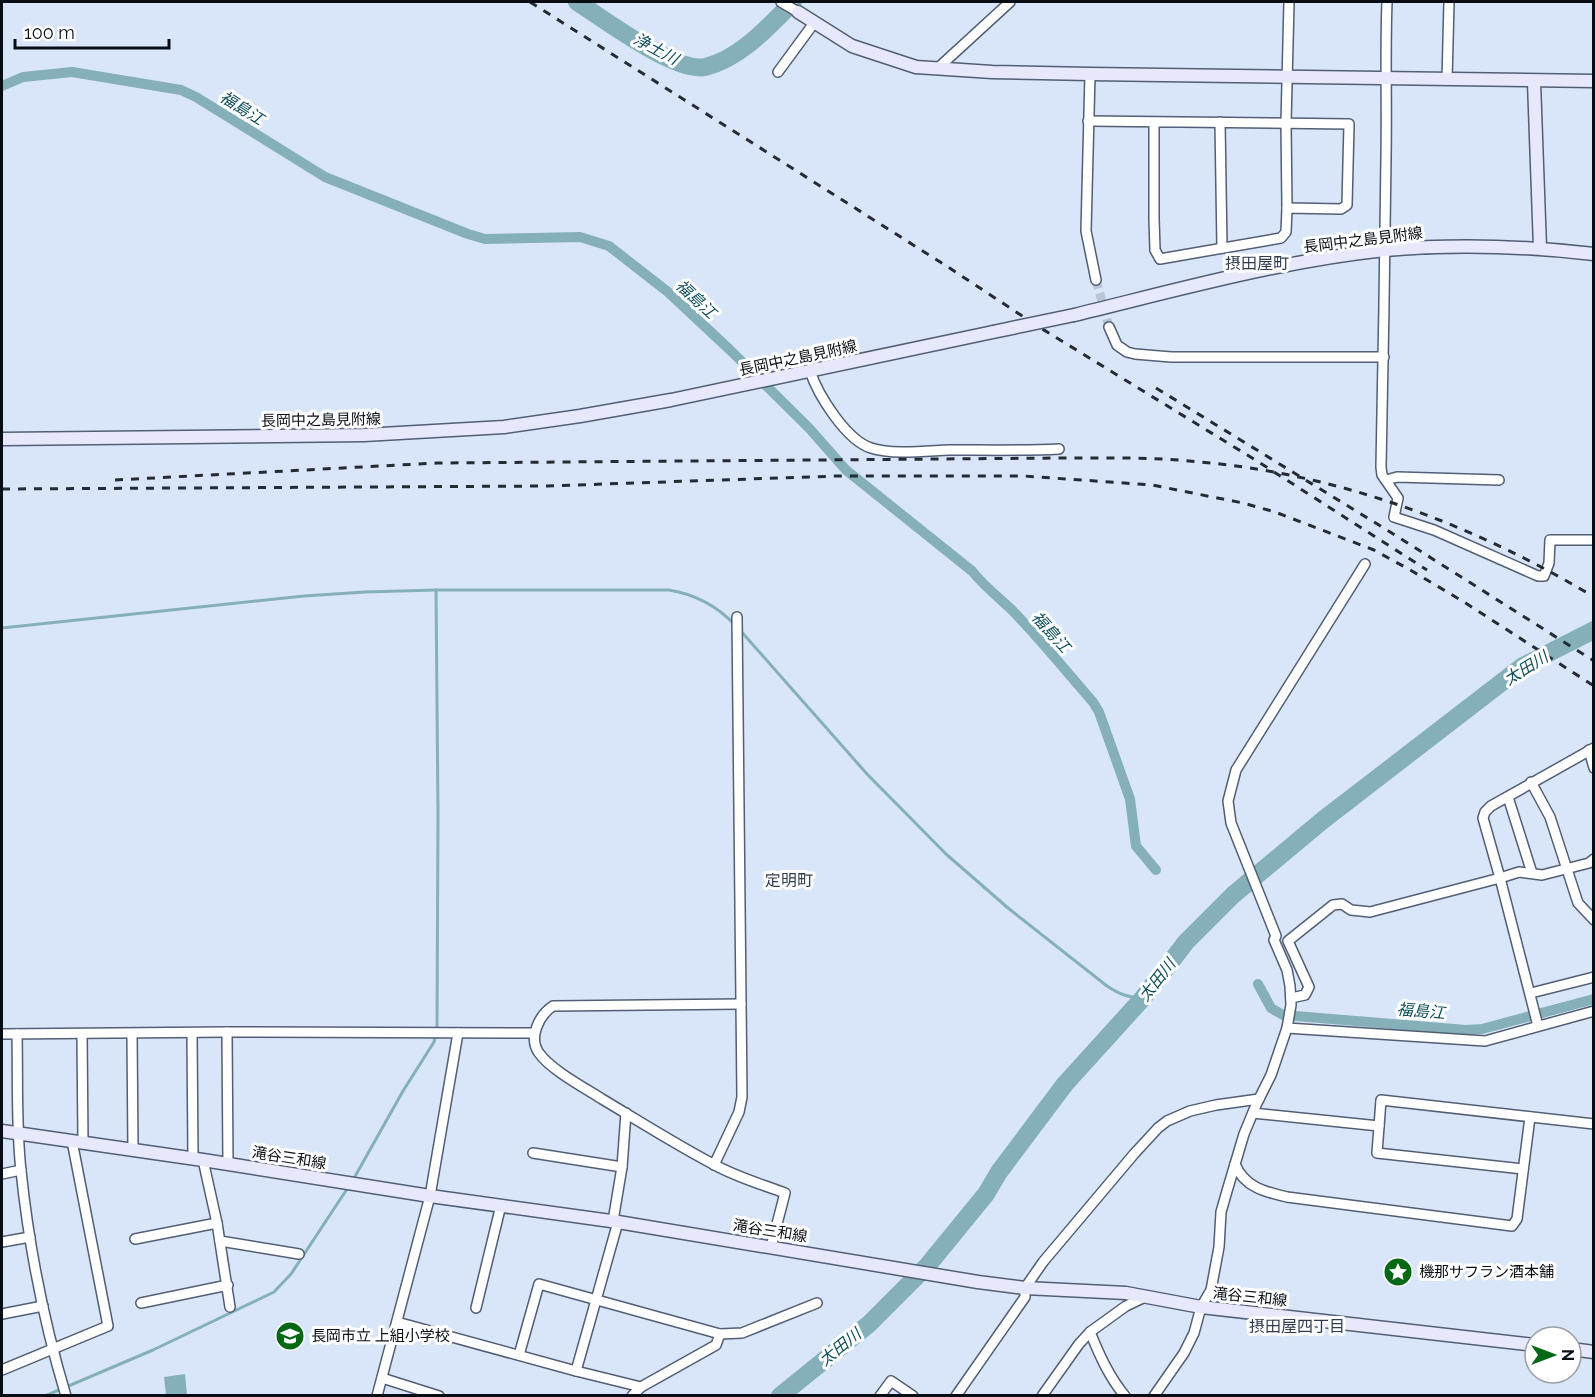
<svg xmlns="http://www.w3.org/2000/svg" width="1595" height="1397" font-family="Raleway,'Noto Sans JP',sans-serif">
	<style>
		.water { fill: #85b0ba }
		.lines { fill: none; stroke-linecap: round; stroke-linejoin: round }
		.stream { stroke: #85b0ba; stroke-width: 3 }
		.canal { stroke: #85b0ba; stroke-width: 10 }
		.river { stroke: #85b0ba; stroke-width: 18 }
		.street-tunnel { stroke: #bac5d8; stroke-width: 9; stroke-dasharray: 9 4.5; stroke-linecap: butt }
		.street-casing { stroke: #515e74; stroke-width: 12 }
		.secondary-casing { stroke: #515e74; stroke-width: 15 }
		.street { stroke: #fff; stroke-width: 9 }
		.secondary { stroke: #e8e8fd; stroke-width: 12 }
		.rail { stroke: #252b35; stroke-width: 3; stroke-dasharray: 8 8; stroke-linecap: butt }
		.secondary-bridge-casing { stroke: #515e74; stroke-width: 15; stroke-linecap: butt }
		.secondary-bridge { stroke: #e8e8fd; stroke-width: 12 }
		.labels { text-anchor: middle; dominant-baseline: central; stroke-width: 6; stroke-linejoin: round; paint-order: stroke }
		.street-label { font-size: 15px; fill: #080d15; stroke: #fff }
		.poi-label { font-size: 15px; fill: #080d15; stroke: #fff; text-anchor: start }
		.water-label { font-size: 16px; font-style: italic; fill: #0e4e59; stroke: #fff }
		.neighbourhood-label { font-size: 16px; fill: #2f3c4f; stroke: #fff }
	</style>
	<rect width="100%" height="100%" fill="#d9e6fa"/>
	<!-- water -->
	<path class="water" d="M185 1374 187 1395H166L164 1377Z"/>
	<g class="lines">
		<!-- stream -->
		<g class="stream">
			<path d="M2 628 304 596 365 592 436 590H669C694 594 717 606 735 625"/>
			<path d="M739 629 867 774 946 854 1008 908 1107 986C1119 994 1129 998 1143 998"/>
			<path d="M353 1180 403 1091 434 1042 437 1029 438 814 436 590"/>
			<path d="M45 1396 153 1350 274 1292 291 1274 349 1186"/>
		</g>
		<!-- canal -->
		<g class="canal">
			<path d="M2 86 23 77 72 72 181 90 196 97 325 177 468 234 485 239 580 237 609 246 668 292 729 349 809 428 846 470 972 571C984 586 998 597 1012 610 1040 639 1066 671 1093 702L1099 712 1130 799 1136 846 1156 870"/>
			<path d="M1258 984 1271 1008 1283 1015 1466 1030 1482 1029 1594 999"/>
		</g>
		<!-- river -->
		<g class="river">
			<path d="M577 2C604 19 675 73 705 67 740 59 769 26 793 2"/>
			<path d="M780 1396 869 1324 928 1265 986 1194 999 1172 1065 1084 1143 998 1186 942 1233 895 1323 820 1523 666 1594 630"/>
		</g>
		<!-- street-tunnel -->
		<path class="street-tunnel" d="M1096 280 1109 327"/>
		<!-- street casing -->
		<g class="street-casing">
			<g id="street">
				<path d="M781 2 798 12"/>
				<path d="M1387 2C1385 53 1387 105 1386 157 1385 260 1383 364 1381 467L1382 475 1398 498 1394 517 1434 530 1538 576H1544L1549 563 1550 540H1594"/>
				<path d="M938 68 1010 2"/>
				<path d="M778 72 814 23"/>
				<path d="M1090 74 1086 231 1096 280"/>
				<path d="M1447 80 1449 2"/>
				<path d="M1088 121 1349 124 1347 205 1341 209 1287 208 1286 232 1281 238 1160 259 1155 250 1154 219V122"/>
				<path d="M1220 122 1222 248"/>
				<path d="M1287 208 1286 123 1289 2"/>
				<path d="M1109 327 1117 345 1127 352 1135 354 1171 357H1384"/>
				<path d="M810 371C818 395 846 440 871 448 892 455 926 451 949 450 985 450 1022 451 1059 449"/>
				<path d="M1386 480 1397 477 1499 480"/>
				<path d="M1594 748 1491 806 1485 812 1483 818 1500 878 1519 872 1542 875 1589 863 1594 859"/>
				<path d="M1589 750 1594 768"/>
				<path d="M1531 782 1550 817 1578 903 1594 920"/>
				<path d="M1508 797 1532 873"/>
				<path d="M1531 993 1594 977"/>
				<path d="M1291 998 1305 995 1309 987 1288 941 1333 905 1342 904 1351 910 1370 912 1500 878 1538 1026"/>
				<path d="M741 1004 553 1006C539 1015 528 1038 539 1053 551 1070 585 1088 602 1099 639 1121 675 1144 713 1164 736 1177 761 1184 785 1193L771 1247"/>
				<path d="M1287 1028 1485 1041 1594 1011"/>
				<path d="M227 1032 228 1164"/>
				<path d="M192 1033 193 1159"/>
				<path d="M2 1034 227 1032 534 1033"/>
				<path d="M17 1034C18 1080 16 1126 21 1171 29 1247 44 1323 66 1396"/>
				<path d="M82 1034 83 1143"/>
				<path d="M132 1034 133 1150"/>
				<path d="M1253 1113 1379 1126"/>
				<path d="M533 1153 622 1167"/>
				<path d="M203 1160 217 1223 230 1307"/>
				<path d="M1235 1164C1244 1187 1265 1192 1287 1197L1512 1226 1517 1219 1530 1117"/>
				<path d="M714 1165 739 1112 742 1097 737 617"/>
				<path d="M1523 1169 1377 1153 1381 1100 1594 1124"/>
				<path d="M2 1174 21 1170"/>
				<path d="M613 1221 622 1167 626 1113"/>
				<path d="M135 1239 217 1223"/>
				<path d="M220 1241 299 1254"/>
				<path d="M2 1242 30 1237"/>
				<path d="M141 1303 228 1285"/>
				<path d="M476 1308 501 1205"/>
				<path d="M2 1314 43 1306"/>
				<path d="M397 1322 576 1371 641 1387 632 1396"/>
				<path d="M1090 1332C1099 1354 1109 1377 1125 1396"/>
				<path d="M720 1334 742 1333 817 1303"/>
				<path d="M519 1355 539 1284 720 1334 716 1345 641 1387"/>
				<path d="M2 1370 108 1326 72 1141"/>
				<path d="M576 1371 618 1222"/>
				<path d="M382 1378 439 1396"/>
				<path d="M377 1396 430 1196 458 1033"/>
				<path d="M880 1396 891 1381 913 1396"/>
				<path d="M956 1396 1025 1297V1288L1043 1262 1134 1154 1158 1128 1167 1121 1190 1111 1216 1105 1259 1099"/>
				<path d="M1042 1396 1079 1344 1090 1332 1126 1306 1147 1296"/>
				<path d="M1154 1396 1184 1353 1194 1333 1201 1307 1211 1290 1219 1247 1221 1212 1227 1191 1244 1134 1256 1105 1271 1075 1287 1028 1291 1005 1290 986 1287 970 1274 940 1276 936 1231 823 1228 801 1236 770 1365 564"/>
			</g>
		</g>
		<!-- secondary casing -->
		<g class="secondary-casing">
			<g id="secondary">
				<path d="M798 12 852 46 916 67 992 72 1090 74 1594 81"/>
				<path d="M1534 82 1540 248"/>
				<path d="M1074 315C1177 290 1280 261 1385 250 1455 244 1524 246 1594 254"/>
				<path d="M2 439 364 435 504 427 580 416 671 400 993 332"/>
				<path d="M2 1131 203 1160 430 1196 618 1222 978 1282 1025 1288 1126 1293 1201 1307 1535 1345"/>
				<path d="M1571 1349 1594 1352"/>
			</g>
		</g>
		<!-- street -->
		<use href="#street" class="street"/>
		<!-- secondary -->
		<use href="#secondary" class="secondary"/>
		<!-- rail -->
		<g class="rail">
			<path d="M530 2 948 267 1039 327 1257 461 1427 570"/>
			<path d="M1156 388 1387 530 1594 661"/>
			<path d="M115 480 437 463 1064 458C1109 458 1155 457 1200 462 1339 474 1475 525 1594 597"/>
			<path d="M2 489 547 486 837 476H1024L1152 485 1243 503 1275 512 1374 550 1412 571 1464 602 1594 686"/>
		</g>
		<!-- secondary-bridge casing -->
		<g class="secondary-bridge-casing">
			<path id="secondary-bridge" d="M993 332 1074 315"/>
		</g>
		<!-- secondary-bridge -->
		<use href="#secondary-bridge" class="secondary-bridge"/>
	</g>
	<!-- icons -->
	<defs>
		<g id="sight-disc" transform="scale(1.5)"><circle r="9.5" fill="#036814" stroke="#fff"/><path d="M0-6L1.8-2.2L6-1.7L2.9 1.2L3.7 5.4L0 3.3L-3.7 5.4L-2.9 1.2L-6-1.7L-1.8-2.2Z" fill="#fff"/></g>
		<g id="school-disc" transform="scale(1.5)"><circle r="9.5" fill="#036814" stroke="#fff"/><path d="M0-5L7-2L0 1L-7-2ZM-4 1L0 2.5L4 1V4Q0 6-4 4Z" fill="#fff"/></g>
	</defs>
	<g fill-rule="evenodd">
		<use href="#sight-disc" x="1398" y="1272"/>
		<use href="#school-disc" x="290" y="1336"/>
	</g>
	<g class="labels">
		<!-- street labels -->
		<g class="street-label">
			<text transform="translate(1363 240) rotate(-7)">長岡中之島見附線</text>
			<text transform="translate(798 358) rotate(-12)">長岡中之島見附線</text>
			<text transform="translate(321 420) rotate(-1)">長岡中之島見附線</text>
			<text transform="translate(289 1158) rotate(9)">滝谷三和線</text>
			<text transform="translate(770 1231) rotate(9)">滝谷三和線</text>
			<text transform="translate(1250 1297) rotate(6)">滝谷三和線</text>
		</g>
		<!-- poi labels -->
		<g class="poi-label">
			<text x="1419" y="1272">機那サフラン酒本舗</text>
			<text x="311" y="1336">長岡市立 上組小学校</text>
		</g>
		<!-- water labels -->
		<g class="water-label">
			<text transform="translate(656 49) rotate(28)">浄土川</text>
			<text transform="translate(242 108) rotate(32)">福島江</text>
			<text transform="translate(696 299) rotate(43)">福島江</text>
			<text transform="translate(1051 632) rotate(48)">福島江</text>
			<text transform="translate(1526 668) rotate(-32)">太田川</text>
			<text transform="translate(1157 980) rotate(-52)">太田川</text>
			<text transform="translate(1421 1011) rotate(5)">福島江</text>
			<text transform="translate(840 1347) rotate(-39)">太田川</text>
		</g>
		<!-- neighbourhood labels -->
		<g class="neighbourhood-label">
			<text x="1257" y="263">摂田屋町</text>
			<text x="789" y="880">定明町</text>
			<text x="1297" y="1326">摂田屋四丁目</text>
		</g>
	</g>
	<!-- border -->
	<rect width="1595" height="1397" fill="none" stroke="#080d15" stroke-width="6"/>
	<!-- north arrow -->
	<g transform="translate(1553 1355) rotate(90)"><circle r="28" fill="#ffffff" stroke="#9c9ea1" stroke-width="1.5"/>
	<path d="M0-4.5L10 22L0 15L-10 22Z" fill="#036814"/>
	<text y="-9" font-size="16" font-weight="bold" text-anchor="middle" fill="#080d15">N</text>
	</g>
	<!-- scale -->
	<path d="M15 39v9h154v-9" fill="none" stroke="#080d15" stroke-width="3"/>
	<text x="24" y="39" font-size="18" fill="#080d15" stroke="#ffffff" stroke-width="4.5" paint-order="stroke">100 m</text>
</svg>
